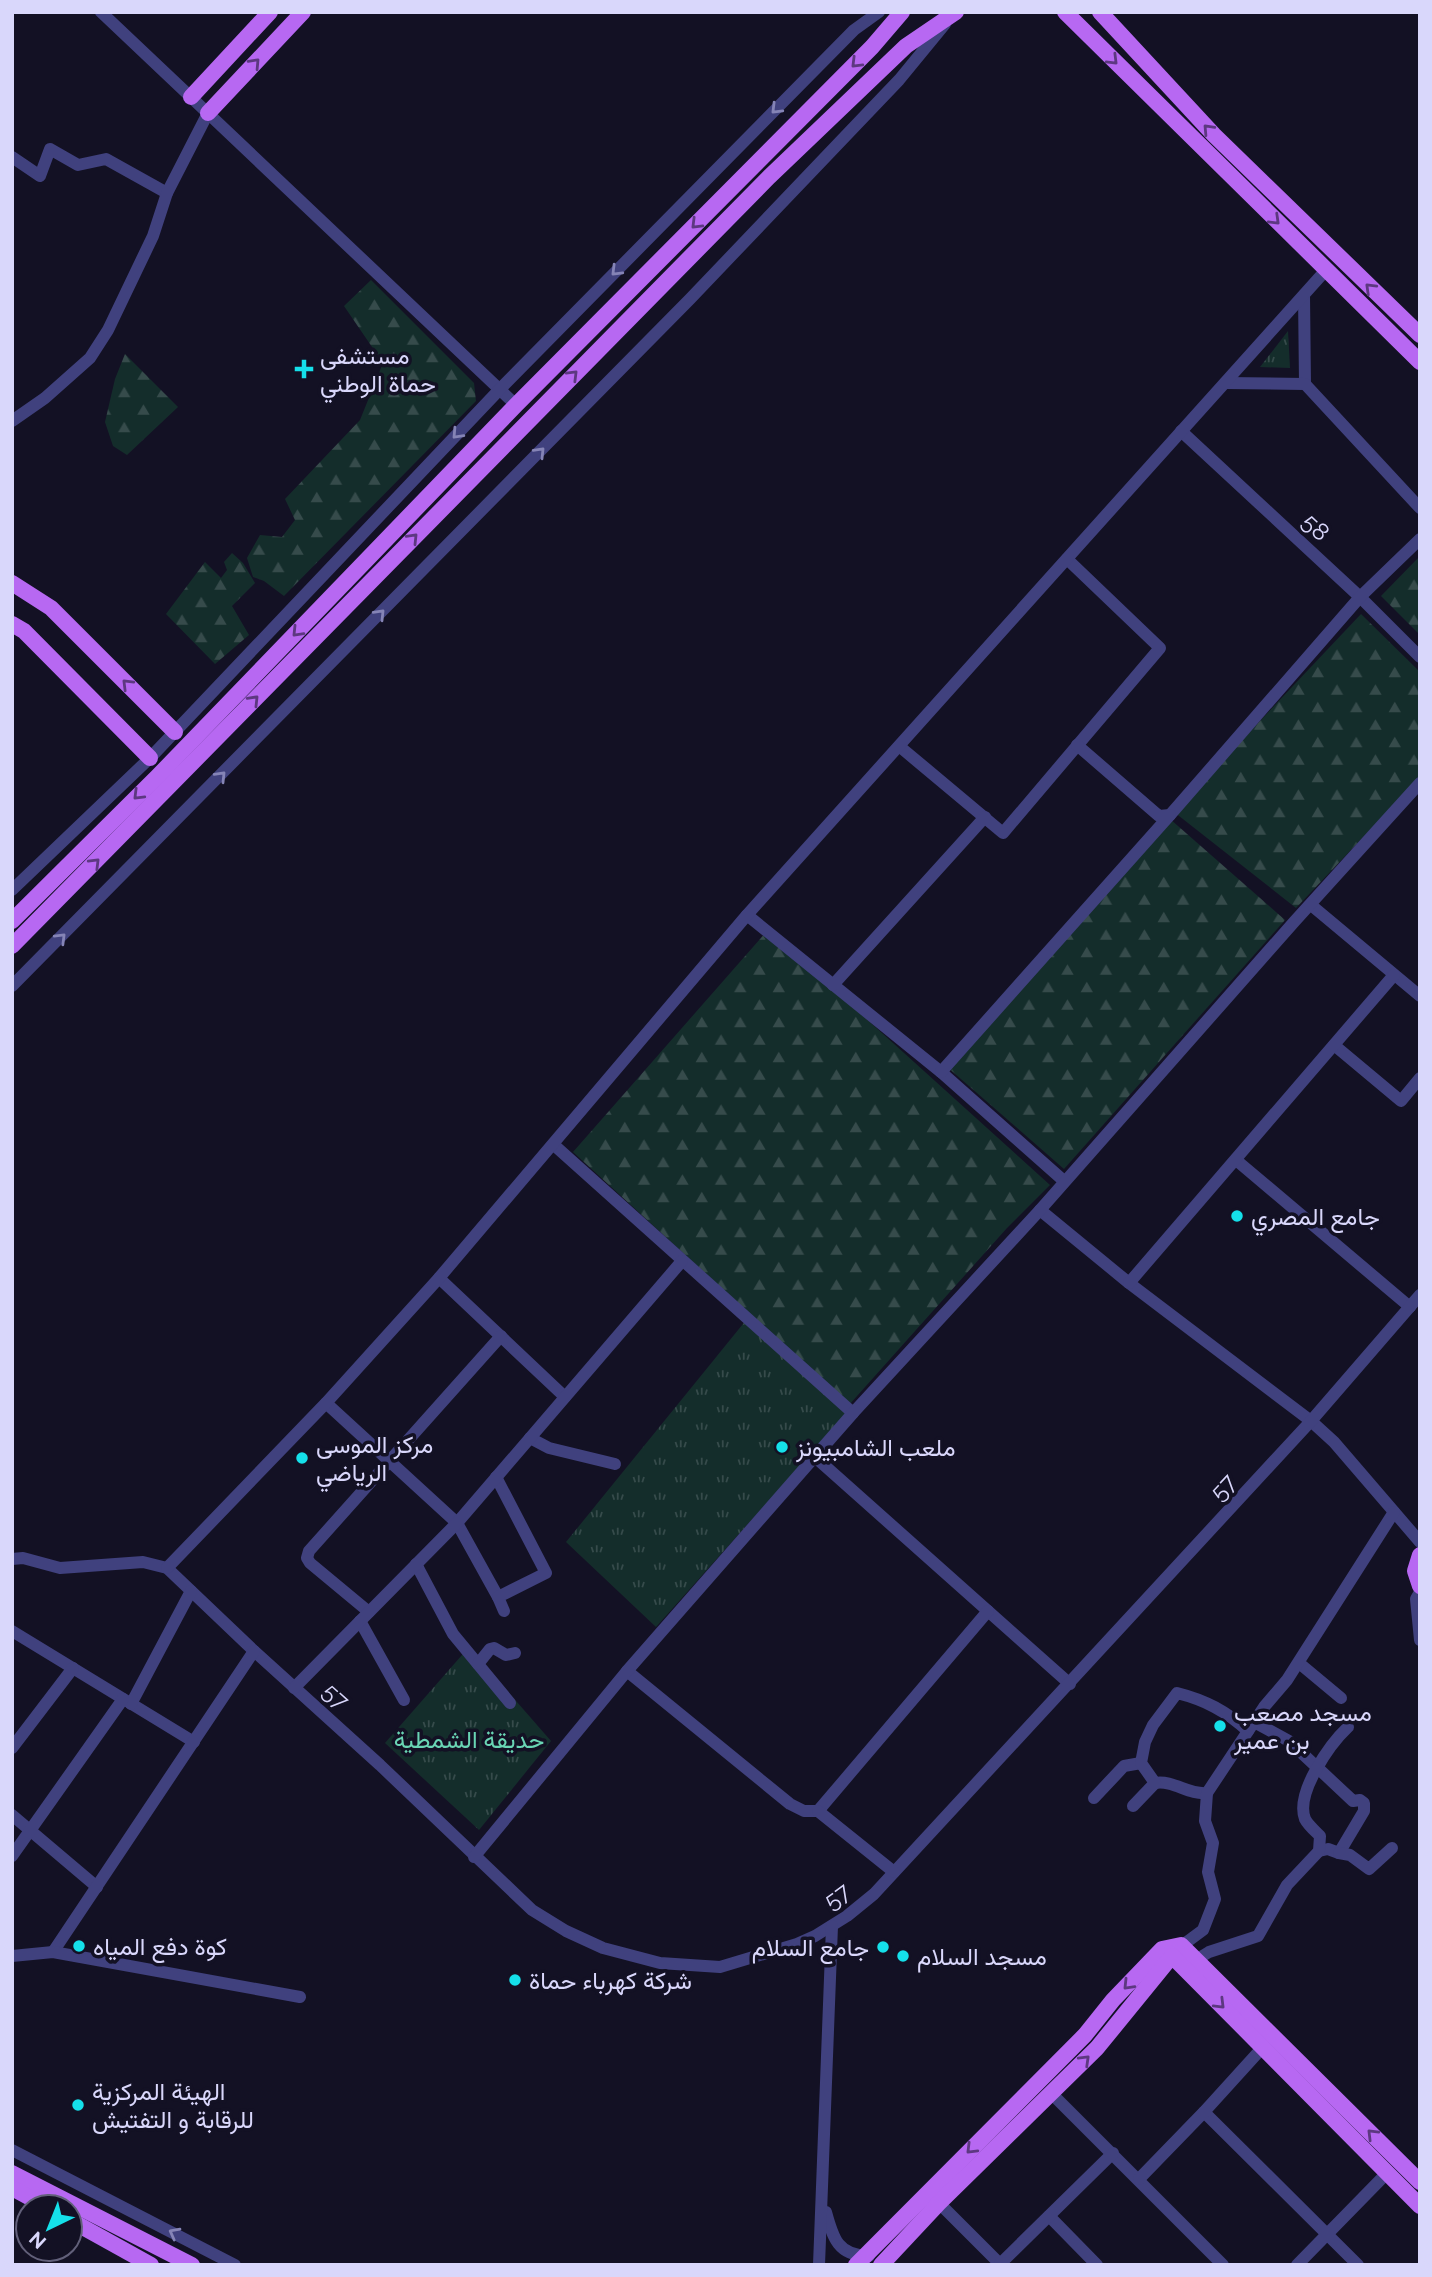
<svg xmlns="http://www.w3.org/2000/svg" width="1432" height="2277" font-family="Raleway,Vazirmatn,sans-serif">
	<style>
		.grass { fill: url(#grass-tufts) }
		.forest { fill: url(#forest-firs) }
		.lines { fill: none; stroke-linecap: round; stroke-linejoin: round }
		.minor { stroke: #40417e; stroke-width: 12 }
		.major { stroke: #b768f2; stroke-width: 16 }
		.oneway { stroke: #5d3881 }
		.oneway2 { stroke: #8584b6 }
		.poi-dot { fill: #15e0ea; stroke: #131124; stroke-width: 2.5 }
		.labels { text-anchor: middle; dominant-baseline: central; stroke-width: 7; stroke-linejoin: round; paint-order: stroke }
		.poi-label { font-size: 24px; fill: #d9d7fb; stroke: #131124; text-anchor: start }
		.street-label { font-size: 24px; fill: #d9d7fb; stroke: #131124 }
		.park-label { font-size: 24px; fill: #69d5b4; stroke: #131124 }
	</style>
	<defs>
		<pattern id="grass-tufts" width="24" height="20" patternUnits="userSpaceOnUse" patternTransform="scale(1.75)"><rect width="24" height="20" fill="#142d2b"/><path d="M3 7l-1-3M5 7V3M7 7l1-3M15 17l-1-3M17 17v-4M19 17l1-3" fill="none" stroke="#364b4b"/></pattern>
		<pattern id="forest-firs" width="22" height="20" patternUnits="userSpaceOnUse" patternTransform="scale(1.75)"><rect width="22" height="20" fill="#142d2b"/><path d="M5 1l3.5 6h-7zM16 11l3.5 6h-7z" fill="#364b4b"/></pattern>
	</defs>
	<rect width="100%" height="100%" fill="#131124"/>
	<!-- grass -->
	<g class="grass">
		<path d="M1288 331 1290 368 1260 367Z"/>
		<path d="M747 1319 846 1414 656 1627 566 1542Z"/>
		<path d="M469 1647 551 1741 479 1830 385 1743Z"/>
	</g>
	<!-- forest -->
	<g class="forest">
		<path d="M371 280 474 383 476 401 284 596 264 581 253 577 247 558 260 535 282 537 295 520 285 499 360 420 383 363 344 306Z"/>
		<path d="M125 354 178 407 127 455 113 446 105 422 115 379Z"/>
		<path d="M232 553 243 563 255 583 232 606 249 635 215 664 166 614 205 562 221 578 227 570 224 562Z"/>
		<path d="M1420 556V635L1381 596Z"/>
		<path d="M1361 614 1420 672V777L1296 908 1174 812Z"/>
		<path d="M1170 819 1285 920 1064 1169 946 1066Z"/>
		<path d="M768 930 1050 1185 1007 1228 849 1405 573 1152Z"/>
	</g>
	<g class="lines">
		<!-- minor -->
		<g class="minor">
			<path d="M101 12 516 405"/>
			<path d="M12 157 40 176 50 149 78 165 106 159 167 193"/>
			<path d="M1304 295 1305 384"/>
			<path d="M1225 383 1305 384 1420 508"/>
			<path d="M12 421 45 398 90 358 108 330 153 236 167 193 208 113"/>
			<path d="M1181 431 1360 597 1420 657"/>
			<path d="M899 746 1003 833 1160 648 1067 559"/>
			<path d="M1170 815 1360 597 1420 539"/>
			<path d="M12 890 150 758 500 389 854 30 879 12"/>
			<path d="M1311 905 1420 996"/>
			<path d="M747 915 941 1072 1064 1181"/>
			<path d="M833 985 985 817"/>
			<path d="M12 986 690 299 899 80 945 24"/>
			<path d="M1334 1045 1401 1101 1420 1078"/>
			<path d="M941 1072 1170 815 1159 816 1077 745"/>
			<path d="M554 1145 853 1413"/>
			<path d="M1236 1160 1410 1307"/>
			<path d="M1040 1210 1129 1283 1311 1421 1334 1442 1420 1542"/>
			<path d="M439 1278 565 1397"/>
			<path d="M1129 1283 1394 975"/>
			<path d="M326 1403 457 1523 498 1597"/>
			<path d="M530 1438 549 1448 615 1464"/>
			<path d="M815 1457 1070 1684"/>
			<path d="M496 1477 546 1573 498 1597 504 1611"/>
			<path d="M12 1559 23 1558 60 1568 143 1562 167 1568 254 1651 380 1765 532 1910 566 1931 603 1948 660 1963 720 1967 797 1944 815 1936 847 1916 874 1894 1311 1421 1420 1295"/>
			<path d="M416 1564 453 1634 510 1703"/>
			<path d="M167 1568 326 1403 439 1278 747 915 1326 270"/>
			<path d="M1420 1592 1416 1599 1420 1640"/>
			<path d="M369 1612 310 1563 307 1558 309 1551 501 1336"/>
			<path d="M360 1621 404 1700"/>
			<path d="M12 1631 194 1742"/>
			<path d="M1299 1663 1341 1698"/>
			<path d="M478 1664 490 1649 494 1648 506 1655 515 1653"/>
			<path d="M627 1671 790 1804 804 1811H818L988 1611"/>
			<path d="M294 1688 457 1523 682 1261"/>
			<path d="M131 1704 191 1591"/>
			<path d="M1254 1722 1289 1741 1353 1801 1360 1800 1364 1803V1811L1339 1853 1328 1849 1319 1851"/>
			<path d="M12 1748 73 1668"/>
			<path d="M1155 1783C1174 1780 1188 1795 1207 1793"/>
			<path d="M1094 1798 1124 1766 1141 1763"/>
			<path d="M1133 1806 1155 1783 1141 1763 1145 1742 1153 1725 1177 1693C1205 1700 1226 1711 1248 1731"/>
			<path d="M818 1811 894 1872"/>
			<path d="M12 1815 97 1887"/>
			<path d="M1339 1853 1350 1855 1369 1869 1392 1848"/>
			<path d="M12 1856 123 1699"/>
			<path d="M474 1857 627 1671 853 1413 1040 1210 1294 922 1420 783"/>
			<path d="M1176 1950 1203 1930 1215 1899 1208 1872 1213 1843 1205 1821 1207 1793 1264 1707 1287 1680 1394 1512"/>
			<path d="M53 1952 254 1651"/>
			<path d="M12 1956 53 1952 300 1997"/>
			<path d="M1196 1960 1209 1952 1258 1936 1287 1885 1319 1851 1320 1836C1316 1832 1308 1825 1305 1819 1295 1793 1330 1744 1348 1727"/>
			<path d="M1051 2093 1223 2265"/>
			<path d="M1204 2112 1358 2265"/>
			<path d="M12 2150 235 2265"/>
			<path d="M1139 2179 1204 2112 1263 2047"/>
			<path d="M939 2203 1001 2265"/>
			<path d="M826 2212C833 2238 838 2256 869 2256"/>
			<path d="M1049 2216 1097 2265"/>
			<path d="M1000 2264 1113 2153"/>
			<path d="M819 2265 832 1926"/>
			<path d="M1297 2265 1387 2173"/>
		</g>
		<!-- major -->
		<g class="major">
			<path d="M1065 12 1420 362"/>
			<path d="M1100 12 1214 135 1420 335"/>
			<path d="M191 97 270 12"/>
			<path d="M208 113 303 12"/>
			<path d="M12 583 51 608 175 732"/>
			<path d="M12 624 24 631 150 758"/>
			<path d="M12 921 157 777 516 405 872 47 902 12"/>
			<path d="M12 946 769 177 906 46 956 12"/>
			<path d="M1420 1555 1415 1571 1420 1586"/>
			<path d="M12 2173 192 2265"/>
			<path d="M12 2188 47 2207"/>
			<path d="M70 2220 151 2265"/>
			<path d="M856 2265 1085 2035 1113 2000 1162 1949 1181 1945 1420 2182"/>
			<path d="M881 2265 939 2203 1097 2048 1172 1956 1420 2206"/>
		</g>
	</g>
	<!-- one-way arrows -->
	<defs><path id="oneway-chevron" d="M-2-3.5L2.5 0L-2 3.5" fill="none" stroke-width="1.6" stroke-linecap="round" stroke-linejoin="round" transform="scale(1.75)"/></defs>
	<g class="oneway">
		<use href="#oneway-chevron" transform="translate(1113 60) rotate(45)"/>
		<use href="#oneway-chevron" transform="translate(255 63) rotate(-47)"/>
		<use href="#oneway-chevron" transform="translate(856 63) rotate(135)"/>
		<use href="#oneway-chevron" transform="translate(1208 129) rotate(-133)"/>
		<use href="#oneway-chevron" transform="translate(1275 220) rotate(44)"/>
		<use href="#oneway-chevron" transform="translate(696 224) rotate(135)"/>
		<use href="#oneway-chevron" transform="translate(1370 288) rotate(-136)"/>
		<use href="#oneway-chevron" transform="translate(573 375) rotate(-45)"/>
		<use href="#oneway-chevron" transform="translate(413 538) rotate(-46)"/>
		<use href="#oneway-chevron" transform="translate(297 632) rotate(134)"/>
		<use href="#oneway-chevron" transform="translate(127 684) rotate(-135)"/>
		<use href="#oneway-chevron" transform="translate(254 700) rotate(-46)"/>
		<use href="#oneway-chevron" transform="translate(138 795) rotate(135)"/>
		<use href="#oneway-chevron" transform="translate(95 863) rotate(-45)"/>
		<use href="#oneway-chevron" transform="translate(1128 1985) rotate(134)"/>
		<use href="#oneway-chevron" transform="translate(1220 2004) rotate(45)"/>
		<use href="#oneway-chevron" transform="translate(1085 2060) rotate(-44)"/>
		<use href="#oneway-chevron" transform="translate(1372 2134) rotate(-135)"/>
		<use href="#oneway-chevron" transform="translate(971 2149) rotate(135)"/>
	</g>
	<g class="oneway2">
		<use href="#oneway-chevron" transform="translate(776 109) rotate(135)"/>
		<use href="#oneway-chevron" transform="translate(616 271) rotate(135)"/>
		<use href="#oneway-chevron" transform="translate(457 434) rotate(133)"/>
		<use href="#oneway-chevron" transform="translate(540 452) rotate(-46)"/>
		<use href="#oneway-chevron" transform="translate(380 614) rotate(-46)"/>
		<use href="#oneway-chevron" transform="translate(221 776) rotate(-46)"/>
		<use href="#oneway-chevron" transform="translate(61 938) rotate(-45)"/>
		<use href="#oneway-chevron" transform="translate(174 2233) rotate(-152)"/>
	</g>
	<!-- markers -->
	<g class="poi-dot">
		<path d="M300.5 358.5h7v7h7v7h-7v7h-7v-7h-7v-7h7z"/>
		<circle cx="1237" cy="1216" r="7"/>
		<circle cx="782" cy="1447" r="7"/>
		<circle cx="302" cy="1458" r="7"/>
		<circle cx="1220" cy="1726" r="7"/>
		<circle cx="79" cy="1946" r="7"/>
		<circle cx="883" cy="1947" r="7"/>
		<circle cx="903" cy="1956" r="7"/>
		<circle cx="515" cy="1980" r="7"/>
		<circle cx="78" cy="2105" r="7"/>
	</g>
	<g class="labels">
		<!-- poi labels -->
		<g class="poi-label">
			<text x="320" y="355">مستشفى<tspan x="320" dy="28">حماة الوطني</tspan></text>
			<text x="1251" y="1216">جامع المصري</text>
			<text x="316" y="1444">مركز الموسى<tspan x="316" dy="28">الرياضي</tspan></text>
			<text x="796" y="1447">ملعب الشامبيونز</text>
			<text x="1234" y="1712">مسجد مصعب<tspan x="1234" dy="28">بن عمير</tspan></text>
			<text x="93" y="1946">كوة دفع المياه</text>
			<text x="869" y="1947" text-anchor="end">جامع السلام</text>
			<text x="917" y="1956">مسجد السلام</text>
			<text x="529" y="1980">شركة كهرباء حماة</text>
			<text x="92" y="2091">الهيئة المركزية<tspan x="92" dy="28">للرقابة و التفتيش</tspan></text>
		</g>
		<!-- street labels -->
		<g class="street-label">
			<text transform="translate(1316 527) rotate(43)">58</text>
			<text transform="translate(1223 1487) rotate(-47)">57</text>
			<text transform="translate(336 1696) rotate(42)">57</text>
			<text transform="translate(837 1896) rotate(-36)">57</text>
		</g>
		<!-- park labels -->
		<g class="park-label">
			<text x="469" y="1739">حديقة الشمطية</text>
		</g>
	</g>
	<!-- border -->
	<rect width="1432" height="2277" fill="none" stroke="#d9d7fb" stroke-width="28"/>
	<!-- north arrow -->
	<g transform="translate(49 2228) rotate(223)"><circle r="33" fill="#131124" stroke="#62607a" stroke-width="2"/>
	<path d="M0-5L12 26L0 18L-12 26Z" fill="#15e0ea"/>
	<text y="-10" font-size="19" font-weight="bold" text-anchor="middle" fill="#d9d7fb">N</text>
	</g>
</svg>
